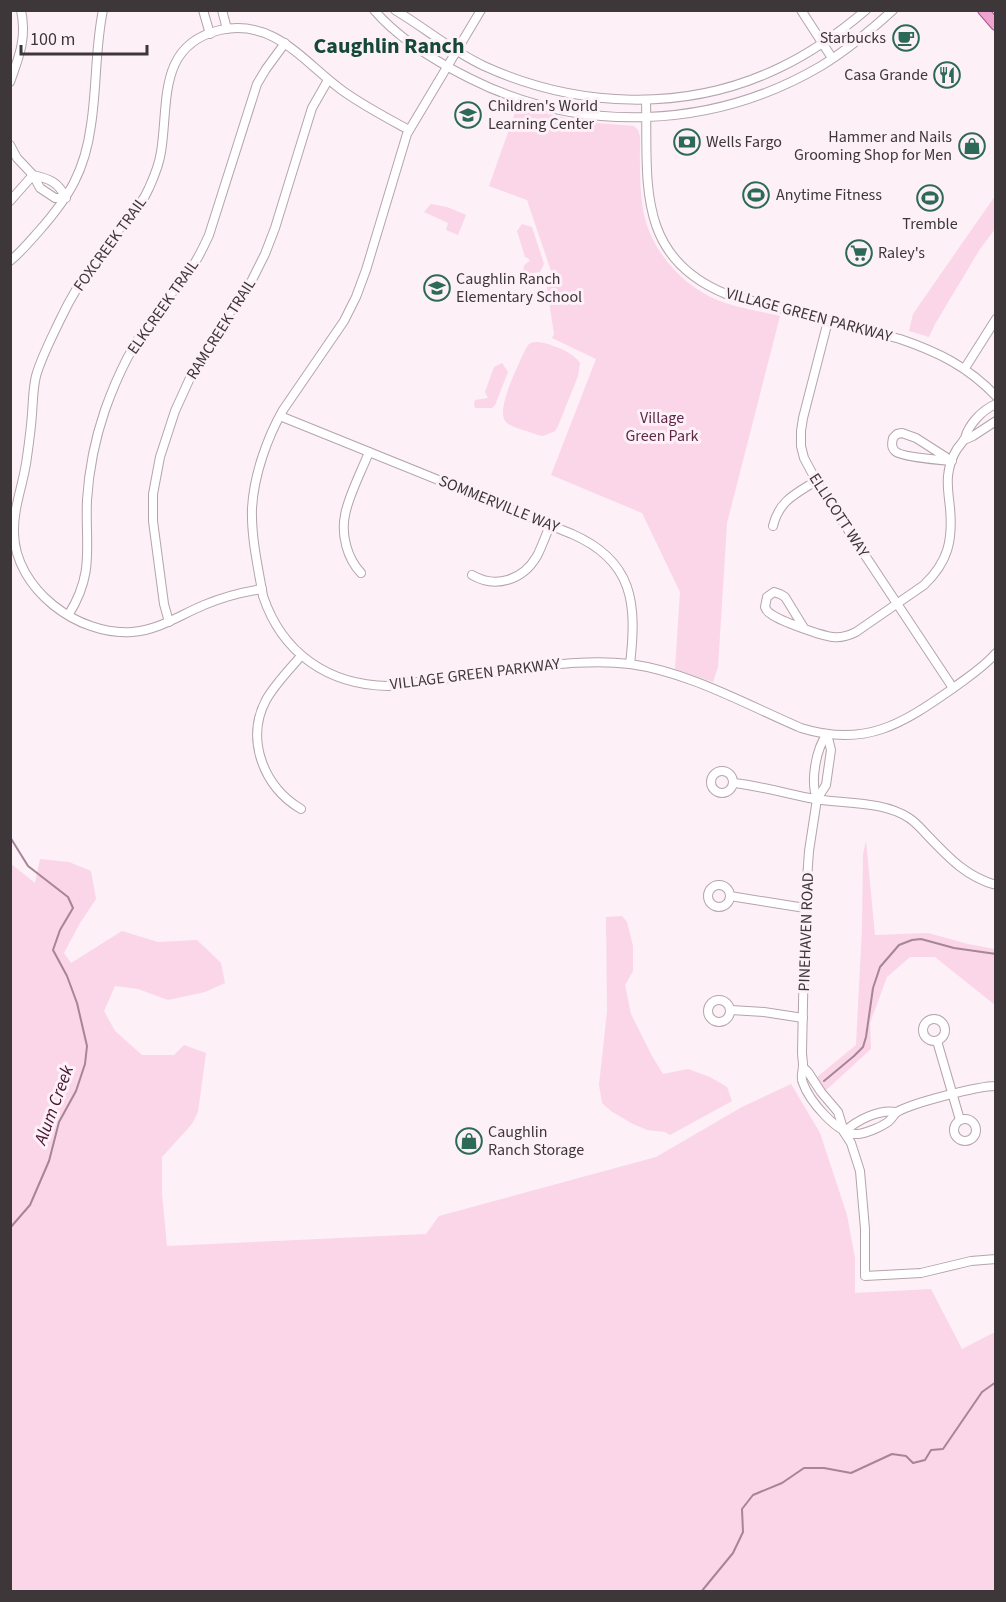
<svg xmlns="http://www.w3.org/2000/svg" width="1006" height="1602" font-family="'Source Sans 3',sans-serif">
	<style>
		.green { fill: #fad6e8 }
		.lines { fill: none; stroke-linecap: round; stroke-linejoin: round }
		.stream { stroke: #a58596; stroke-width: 2 }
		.minor-casing { stroke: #b4a4ac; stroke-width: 10 }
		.major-casing { stroke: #a58; stroke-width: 12 }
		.minor { stroke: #fff; stroke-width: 8 }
		.major { stroke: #efa3d1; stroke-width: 10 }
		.labels { text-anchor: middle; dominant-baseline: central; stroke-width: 6; stroke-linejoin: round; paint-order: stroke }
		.poi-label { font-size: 16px; fill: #3d373a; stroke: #fdf0f7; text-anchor: start }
		.street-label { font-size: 16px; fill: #3d373a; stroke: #fdf0f7 }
		.park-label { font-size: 16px; fill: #5d2948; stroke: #fdf0f7 }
		.water-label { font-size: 18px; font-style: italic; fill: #461333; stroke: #fdf0f7 }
		.district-label { font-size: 22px; font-weight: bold; fill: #154839; stroke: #fdf0f7 }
	</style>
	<rect width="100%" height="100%" fill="#fdf0f7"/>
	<!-- green -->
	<g class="green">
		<path d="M517 107 584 122 634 126 638 130 640 136C640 160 639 186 643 210 650 249 681 285 717 300 737 308 760 311 780 316L727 523 718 667 713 682 675 669 680 592 642 513 551 475 596 359 552 338 554 334 546 281 551 271 527 200 489 186Z"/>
		<path d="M995 196V229L980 249 935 324 929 337 909 331 913 314Z"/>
		<path d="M431 204 447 207 466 215 458 235 446 230 448 223 424 212Z"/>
		<path d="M522 224 532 227 544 264 540 272 526 274C521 268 524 264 530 261L528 258 525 257 517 231Z"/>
		<path d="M534 342C546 341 574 352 580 363L578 376 558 426 555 431 543 436 538 435C529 431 516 429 507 423 493 413 520 362 526 348L529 344Z"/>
		<path d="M502 363 508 372 495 405 492 408H475L474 404 475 400 488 398 485 392 494 367Z"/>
		<path d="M866 841 875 935 928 933 968 944 995 949V1007V1005L935 957H910L887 977 870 1023 871 1049 825 1091 817 1077 856 1045 862 929 863 854Z"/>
		<path d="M40 859 69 862 91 871 96 899 80 923 64 953 71 963 122 931 158 942 197 940 221 963 225 983 205 992 168 1000 138 989 115 986 104 1011 115 1031 142 1055H174L184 1045 206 1053 198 1112 192 1124 162 1157V1194L167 1246 426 1234 439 1216 656 1157 742 1107 791 1084 820 1133 847 1215 855 1258V1293L931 1289 962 1349 995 1332V1591H11L10 863 35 883Z"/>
		<path d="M622 916 627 922 633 946V971L625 985 631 1014 652 1056 663 1074 688 1069 710 1077 727 1087 732 1101 670 1135 665 1132 647 1130 631 1123 611 1111 602 1103 599 1085 607 1012 606 917Z"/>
	</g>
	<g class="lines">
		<!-- stream -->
		<g class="stream">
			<path d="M10 837 28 866 68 897 73 908 60 930 53 950 67 976 77 1003 87 1046 85 1064 76 1091 59 1122 49 1161 30 1205 10 1228"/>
			<path d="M824 1081 854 1056 863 1047 866 1037 873 988 880 967 899 945 912 940 921 939 954 948 996 954"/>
			<path d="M701 1592 733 1553 743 1532 742 1509 753 1495 782 1483 804 1468H824L851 1473 892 1454 906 1456 913 1463 925 1460 931 1450 943 1449 982 1392 996 1382"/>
		</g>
		<!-- minor casing -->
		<g class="minor-casing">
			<g id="minor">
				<path d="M203 10 210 34"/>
				<path d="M222 10 227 29"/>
				<path d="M374 10C398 38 437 62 469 78 581 135 714 129 821 66 847 50 870 31 893 10"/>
				<path d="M395 10C425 28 452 51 484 66 576 108 686 113 779 68 811 53 839 33 866 10"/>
				<path d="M481 10 407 134 366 270 356 297 344 321 283 410C267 438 254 475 252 508 251 537 258 567 263 596 282 653 328 685 388 686 429 681 470 675 511 670 551 665 590 659 630 664 689 672 747 705 801 728 865 748 902 724 952 689 968 677 983 668 996 653"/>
				<path d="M801 10 832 58"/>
				<path d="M10 82C19 57 27 38 21 10"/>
				<path d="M646 100C648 181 635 257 726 294L900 339C938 352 967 366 996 396"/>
				<path d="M10 145 17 158 33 175 40 188 55 198H66C58 182 50 179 33 175"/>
				<path d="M10 201 33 175"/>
				<path d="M10 261C21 252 30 241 39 231 69 197 85 171 91 125 97 87 95 48 103 10"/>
				<path d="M828 321 803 418 801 431V446L804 458 819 486 953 688"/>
				<path d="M965 368 996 319"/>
				<path d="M280 416 572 534C634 561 637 604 630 664"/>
				<path d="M902 433 916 438 952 461C941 460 900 457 895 451 891 447 892 443 893 438L897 434Z"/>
				<path d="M964 440 973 436 996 421"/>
				<path d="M773 526C779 501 795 494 816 481"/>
				<path d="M361 573C347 558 341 535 345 515 348 497 362 470 369 452"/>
				<path d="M472 575C496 589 523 580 537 556 542 546 546 535 550 525"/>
				<path d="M262 589C242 592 223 597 204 605 180 615 159 630 132 632 78 636 15 589 14 533 13 507 24 483 27 457 29 443 31 428 32 414 33 401 33 388 36 376 41 358 52 337 60 320 74 290 93 262 113 237 125 221 141 207 149 188 154 177 159 165 161 152 169 103 157 45 220 30 275 18 304 63 343 91 364 106 387 118 409 130"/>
				<path d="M69 614C95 572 85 546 87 500 89 469 95 439 105 410 117 376 133 343 155 314 167 298 181 283 192 267 199 257 204 246 209 235L257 84 266 69 285 43"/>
				<path d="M169 622 164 604 153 521V494L160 457 175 411 190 378 211 340 252 280 265 254 275 228 312 108 328 80"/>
				<path d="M804 628 785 597 780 594 774 592 767 597 765 607C767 611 767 612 771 614 780 621 822 636 833 637 841 638 848 636 856 632L924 585C948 562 953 541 950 508 949 498 947 487 948 476 949 466 952 457 957 449 960 445 963 442 965 438 969 424 982 410 996 404"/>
				<path d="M301 656C289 670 275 684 266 700 245 740 264 787 301 809"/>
				<path d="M827 734 831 750 826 785 817 799 809 851 805 908 802 1052C802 1056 803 1061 803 1065 803 1072 800 1077 803 1083 809 1100 838 1136 858 1134 867 1133 881 1127 888 1122 892 1119 894 1114 897 1112 912 1103 978 1086 996 1086"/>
				<circle cx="722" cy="782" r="11"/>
				<path d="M734 783C761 786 788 794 815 799 846 804 883 801 909 818 917 823 923 831 929 837 949 858 967 877 996 885"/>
				<path d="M817 799C810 781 816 749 827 734"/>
				<circle cx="719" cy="896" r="11"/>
				<path d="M730 896 805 908"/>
				<circle cx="719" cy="1011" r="11"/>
				<path d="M731 1010 764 1012 803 1018"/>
				<circle cx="934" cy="1030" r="11"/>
				<path d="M937 1041 960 1120"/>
				<path d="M803 1067 808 1072 821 1092 838 1112 844 1132 851 1143 860 1171 865 1229V1276L921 1273 971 1261 996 1259"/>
				<circle cx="965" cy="1130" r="11"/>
				<path d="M844 1132C857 1120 879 1109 896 1112"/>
			</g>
		</g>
		<!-- major casing -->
		<g class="major-casing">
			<path id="major" d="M983 10 996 25"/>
		</g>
		<!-- minor -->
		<use href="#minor" class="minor"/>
		<!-- major -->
		<use href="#major" class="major"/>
	</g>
	<!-- icons -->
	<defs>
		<g id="cafe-ring" transform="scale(1.35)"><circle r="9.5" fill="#fdf0f7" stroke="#2c6a56" stroke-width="1.5"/><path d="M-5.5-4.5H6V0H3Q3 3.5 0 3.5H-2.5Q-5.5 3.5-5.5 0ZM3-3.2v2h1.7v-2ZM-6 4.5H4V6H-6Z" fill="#2c6a56"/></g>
		<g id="restaurant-ring" transform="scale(1.35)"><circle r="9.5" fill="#fdf0f7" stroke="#2c6a56" stroke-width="1.5"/><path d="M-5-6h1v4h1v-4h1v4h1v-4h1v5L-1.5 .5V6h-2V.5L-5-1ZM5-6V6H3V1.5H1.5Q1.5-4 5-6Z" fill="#2c6a56"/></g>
		<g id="school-ring" transform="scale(1.35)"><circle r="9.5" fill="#fdf0f7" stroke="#2c6a56" stroke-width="1.5"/><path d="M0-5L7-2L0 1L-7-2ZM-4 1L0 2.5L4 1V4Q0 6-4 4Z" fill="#2c6a56"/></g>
		<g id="bank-ring" transform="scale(1.35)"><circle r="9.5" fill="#fdf0f7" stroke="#2c6a56" stroke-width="1.5"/><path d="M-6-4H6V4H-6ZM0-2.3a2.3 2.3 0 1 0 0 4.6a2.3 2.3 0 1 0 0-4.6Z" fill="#2c6a56"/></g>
		<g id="shop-ring" transform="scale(1.35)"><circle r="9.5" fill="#fdf0f7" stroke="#2c6a56" stroke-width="1.5"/><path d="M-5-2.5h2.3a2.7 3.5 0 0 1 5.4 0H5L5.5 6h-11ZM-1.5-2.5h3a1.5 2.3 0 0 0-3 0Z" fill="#2c6a56"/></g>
		<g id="stadium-ring" transform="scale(1.35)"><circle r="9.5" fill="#fdf0f7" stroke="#2c6a56" stroke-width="1.5"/><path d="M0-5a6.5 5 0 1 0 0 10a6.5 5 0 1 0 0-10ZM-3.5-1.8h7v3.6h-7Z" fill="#2c6a56"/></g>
		<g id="supermarket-ring" transform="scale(1.35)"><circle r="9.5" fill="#fdf0f7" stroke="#2c6a56" stroke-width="1.5"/><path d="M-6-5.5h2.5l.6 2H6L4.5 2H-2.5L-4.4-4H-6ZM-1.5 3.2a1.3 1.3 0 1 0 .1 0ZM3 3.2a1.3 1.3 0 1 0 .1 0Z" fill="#2c6a56"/></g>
	</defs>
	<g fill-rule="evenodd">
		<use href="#cafe-ring" x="906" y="38"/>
		<use href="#restaurant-ring" x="947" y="75"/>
		<use href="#school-ring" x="468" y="115"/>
		<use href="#bank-ring" x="687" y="142"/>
		<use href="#shop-ring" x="972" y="146"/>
		<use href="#stadium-ring" x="756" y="195"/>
		<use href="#stadium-ring" x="930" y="198"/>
		<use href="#supermarket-ring" x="859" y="253"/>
		<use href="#school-ring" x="437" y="288"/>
		<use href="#shop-ring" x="469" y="1141"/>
	</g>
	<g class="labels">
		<!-- poi labels -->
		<g class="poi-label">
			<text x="886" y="38" text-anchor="end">Starbucks</text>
			<text x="928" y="75" text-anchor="end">Casa Grande</text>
			<text x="488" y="106">Children's World<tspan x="488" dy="18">Learning Center</tspan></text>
			<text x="952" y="137" text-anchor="end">Hammer and Nails<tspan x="952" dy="18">Grooming Shop for Men</tspan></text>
			<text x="706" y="142">Wells Fargo</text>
			<text x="776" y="195">Anytime Fitness</text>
			<text x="930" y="224" text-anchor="middle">Tremble</text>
			<text x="878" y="253">Raley's</text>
			<text x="456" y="279">Caughlin Ranch<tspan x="456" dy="18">Elementary School</tspan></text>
			<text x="488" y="1132">Caughlin<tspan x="488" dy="18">Ranch Storage</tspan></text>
		</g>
		<!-- street labels -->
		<g class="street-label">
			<text transform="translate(110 244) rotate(-54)">FOXCREEK TRAIL</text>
			<text transform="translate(163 307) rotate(-55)">ELKCREEK TRAIL</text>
			<text transform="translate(809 315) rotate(15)">VILLAGE GREEN PARKWAY</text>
			<text transform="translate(221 329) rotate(-58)">RAMCREEK TRAIL</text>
			<text transform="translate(499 504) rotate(22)">SOMMERVILLE WAY</text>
			<text transform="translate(839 515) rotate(57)">ELLICOTT WAY</text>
			<text transform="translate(475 674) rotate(-7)">VILLAGE GREEN PARKWAY</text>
			<text transform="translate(806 932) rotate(-88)">PINEHAVEN ROAD</text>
		</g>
		<!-- park labels -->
		<g class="park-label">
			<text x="662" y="418">Village<tspan x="662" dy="18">Green Park</tspan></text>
		</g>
		<!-- water labels -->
		<g class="water-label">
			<text transform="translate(54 1105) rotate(-70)">Alum Creek</text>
		</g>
		<!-- district labels -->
		<g class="district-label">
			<text x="389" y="46">Caughlin Ranch</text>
		</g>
	</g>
	<!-- border -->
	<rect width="1006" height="1602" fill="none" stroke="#3d373a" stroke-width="24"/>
	<!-- scale -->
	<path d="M21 45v9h126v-9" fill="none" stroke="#3d373a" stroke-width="3"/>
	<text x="30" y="45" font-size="18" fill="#3d373a" stroke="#fdf0f7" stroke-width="4.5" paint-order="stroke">100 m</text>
</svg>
